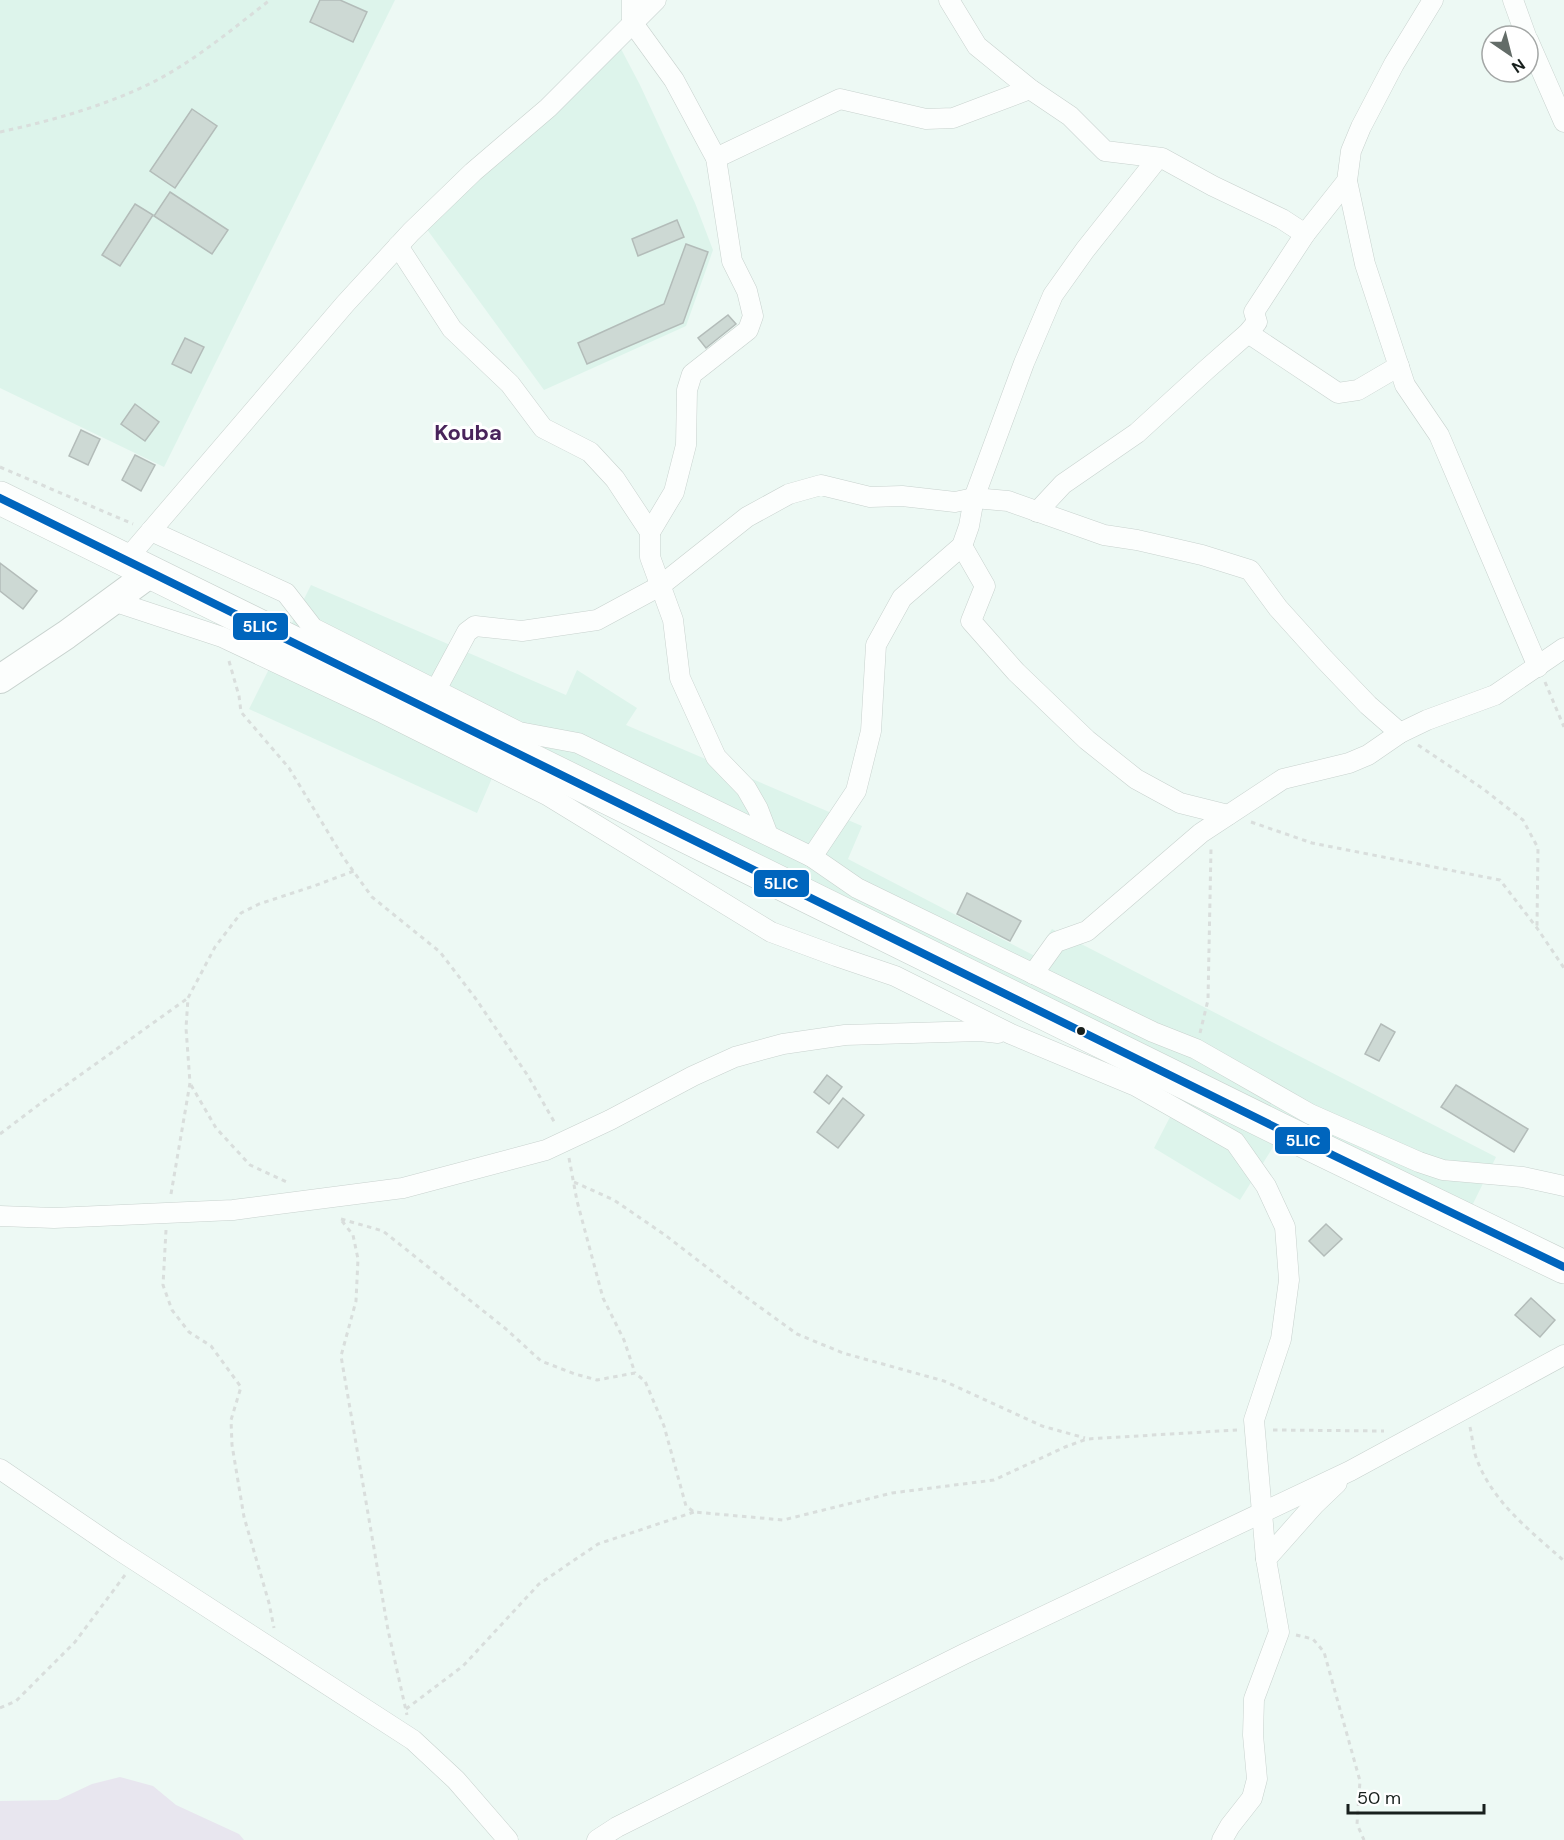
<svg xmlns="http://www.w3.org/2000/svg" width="1564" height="1840" font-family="'DM Sans',sans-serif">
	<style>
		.built { fill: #ddf4eb }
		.green { fill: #e8e6ef }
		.building { fill: #cdd9d4; stroke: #b3bcb9; stroke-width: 1.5 }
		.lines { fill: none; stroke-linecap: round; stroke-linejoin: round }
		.street-casing { stroke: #c8d2ce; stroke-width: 21 }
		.secondary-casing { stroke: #c8d2ce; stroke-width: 30 }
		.highway-casing { stroke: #c8d2ce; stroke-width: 34 }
		.path { stroke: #d9dedc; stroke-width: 3; stroke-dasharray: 4.5 4.5; stroke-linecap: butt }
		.street { stroke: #fcfefd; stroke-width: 20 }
		.secondary { stroke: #fcfefd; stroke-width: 28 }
		.highway { stroke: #fcfefd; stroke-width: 33 }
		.bus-1-casing { stroke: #fff; stroke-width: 12 }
		.bus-1 { stroke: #0065bd; stroke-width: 8 }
		.bus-dot { fill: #18201d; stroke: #fff; stroke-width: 2 }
		.labels { text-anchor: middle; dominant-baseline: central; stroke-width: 6; stroke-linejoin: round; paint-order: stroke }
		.quarter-label { font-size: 22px; font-weight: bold; fill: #49245b; stroke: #fff }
		.line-badge { stroke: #fff; stroke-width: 2 }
		.badge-label { font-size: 16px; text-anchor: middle; font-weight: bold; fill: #fff }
	</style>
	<rect width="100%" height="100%" fill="#edf9f4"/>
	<!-- built -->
	<g class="built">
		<path d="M0 0H395L164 467 0 388Z"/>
		<path d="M620 47 640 85 695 203 713 250 686 326 544 390 426 228Z"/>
		<path d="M311 585 566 695 577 670 637 708 626 725 862 826 848 859 1035 956 1052 929 1496 1157 1465 1220 1283 1131 1240 1200 1154 1148 1187 1084 505 748 477 813 249 709Z"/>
	</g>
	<!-- green -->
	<path class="green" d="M120 1777 153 1786 176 1805 239 1834 244 1840H0V1801L58 1800 92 1784Z"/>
	<!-- building -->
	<g class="building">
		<path d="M320 0H340L367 12 353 42 310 22Z"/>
		<path d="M192 109 217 126 175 188 150 171Z"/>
		<path d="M170 192 228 230 212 254 154 216Z"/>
		<path d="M135 204 153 215 120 266 102 255Z"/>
		<path d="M677 220 684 237 638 256 632 239Z"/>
		<path d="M686 244 708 252 683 323 587 364 578 343 664 304Z"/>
		<path d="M728 315 736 324 706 348 698 338Z"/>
		<path d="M185 338 204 347 191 373 172 364Z"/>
		<path d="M135 404 159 422 145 441 121 424Z"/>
		<path d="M81 430 100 439 88 465 69 456Z"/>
		<path d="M135 455 155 465 141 491 122 480Z"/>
		<path d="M0 563 37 591 23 609 0 591Z"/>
		<path d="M967 893 1021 921 1010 941 957 914Z"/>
		<path d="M1381 1024 1395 1032 1379 1061 1365 1054Z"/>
		<path d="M827 1075 842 1087 829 1104 814 1092Z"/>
		<path d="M1456 1085 1528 1129 1514 1152 1441 1107Z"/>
		<path d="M843 1098 864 1115 838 1148 817 1132Z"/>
		<path d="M1326 1224 1342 1239 1324 1256 1309 1241Z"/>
		<path d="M1531 1298 1555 1320 1540 1337 1515 1315Z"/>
	</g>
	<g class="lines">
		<!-- street casing -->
		<g class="street-casing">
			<g id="street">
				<path d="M632 0V22L674 80 716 158 732 261 747 291 753 316 748 330 692 374 687 390 686 445 674 492 650 532"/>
				<path d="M949 0 977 46 1030 89 1070 116 1105 151 1162 158 1213 186 1282 219 1305 234"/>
				<path d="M1513 0 1526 36"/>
				<path d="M1528 40 1564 122"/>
				<path d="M716 158 840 99 926 119 953 118 1030 89"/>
				<path d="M1347 181 1365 264 1405 385 1439 435 1538 667"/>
				<path d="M398 246 452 329 510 384 543 428 590 452 615 479 650 532V557L673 620 680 678 716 757 746 788 758 809 768 835"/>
				<path d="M1248 333 1338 393 1358 390 1399 366"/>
				<path d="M1037 512 1063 484 1137 433 1206 370 1248 333 1257 322 1254 312 1305 234 1347 181 1351 151 1361 127 1394 64 1433 0"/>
				<path d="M151 531 286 593 313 628 519 732 578 743 812 857 857 888 1153 1032 1196 1049 1310 1114 1419 1162 1443 1170 1523 1177 1564 1186"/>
				<path d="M962 546 985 586 971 621 1016 672 1087 740 1136 779 1180 803 1228 815"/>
				<path d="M126 560 345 304 411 232 473 172 548 108 656 0"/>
				<path d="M113 601 222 637 383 713 547 795 771 932 836 956 895 976 1011 1034 1136 1086 1235 1142 1266 1186 1285 1227 1289 1280 1281 1339 1254 1420 1266 1559"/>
				<path d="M431 699 467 632 475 626 522 631 597 620 660 586 747 517 789 494 821 485 870 497 902 496 955 502 974 498 1008 501 1104 535 1137 540 1202 555 1250 570 1278 608 1324 659 1368 705 1400 733"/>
				<path d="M812 857 856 791 871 731 876 645 902 598 962 546 969 526 974 498 1024 363 1053 295 1085 250 1158 158"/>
				<path d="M1033 974 1056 942 1087 931 1201 833 1283 779 1349 763 1368 755 1400 733 1427 720 1495 695 1564 648"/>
				<path d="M0 1216 54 1218 233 1210 403 1188 546 1150 610 1120 693 1076 735 1057 783 1044 845 1035 980 1031 998 1033"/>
				<path d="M0 1469 116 1548 413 1740 456 1780 508 1840"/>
				<path d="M597 1840 617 1827 964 1654 1350 1471 1564 1355"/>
				<path d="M1222 1840 1230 1826 1252 1798 1257 1779 1253 1735 1254 1699 1279 1632 1266 1559 1314 1505 1337 1483"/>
			</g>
		</g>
		<!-- secondary casing -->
		<g class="secondary-casing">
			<path id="secondary" d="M0 679 66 635 152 572"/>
		</g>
		<!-- highway casing -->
		<g class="highway-casing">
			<path id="highway" d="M0 498 1283 1131 1564 1267"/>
		</g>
		<!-- path -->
		<g class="path">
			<path d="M0 132C50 121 98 108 145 86 190 65 231 30 270 0"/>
			<path d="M0 467 133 524"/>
			<path d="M229 661 239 696 241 712 289 768 343 857 372 897 440 952 476 999 528 1076 556 1125"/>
			<path d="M1545 682 1564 727"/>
			<path d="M1418 745 1482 788 1523 820 1538 848 1537 926"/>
			<path d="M1251 822 1312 843 1500 880 1537 928 1564 968"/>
			<path d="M1200 1033 1208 1000 1211 848"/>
			<path d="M191 1085 216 1128 250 1165 289 1183"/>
			<path d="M0 1134 41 1103 188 998"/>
			<path d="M569 1158 577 1201 603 1298 624 1340 635 1373"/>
			<path d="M574 1182 614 1200 665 1235 739 1292 797 1334 843 1353 944 1381 1042 1426 1085 1438"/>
			<path d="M171 1194 190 1083 186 1028 188 998 215 947 241 913 259 904 314 886 354 871"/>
			<path d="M341 1219 383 1231 506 1329 541 1361 575 1374 597 1380 635 1373 645 1381 664 1426 686 1506 694 1512 783 1520 892 1493 994 1480 1065 1447 1087 1439 1237 1430"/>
			<path d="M342 1221 353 1235 358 1259 356 1301 341 1356 388 1630 407 1715"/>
			<path d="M166 1230 163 1285 172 1310 189 1332 211 1346 241 1387 231 1420 232 1445 244 1517 269 1603 274 1628"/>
			<path d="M1470 1427C1472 1436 1473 1446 1475 1454 1490 1501 1530 1530 1564 1561"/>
			<path d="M1273 1430 1384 1431"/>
			<path d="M1296 1635 1313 1639 1324 1652 1360 1781 1357 1824 1364 1840"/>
			<path d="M0 1708 16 1701 75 1642 125 1575"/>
			<path d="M406 1709 463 1666 539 1584 598 1544 694 1512"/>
		</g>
		<!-- street -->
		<use href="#street" class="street"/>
		<!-- secondary -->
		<use href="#secondary" class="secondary"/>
		<!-- highway -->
		<use href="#highway" class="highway"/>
		<!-- bus-1 casing -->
		<g class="bus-1-casing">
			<path id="bus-1" d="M0 498 1283 1131 1564 1267"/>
		</g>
		<!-- bus-1 -->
		<use href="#bus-1" class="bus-1"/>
	</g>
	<!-- markers -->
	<circle class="bus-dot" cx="1081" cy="1031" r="5"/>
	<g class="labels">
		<!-- quarter labels -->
		<g class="quarter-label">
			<text x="468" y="432">Kouba</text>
		</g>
	</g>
	<g class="line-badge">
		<rect x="232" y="612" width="57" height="29" rx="6" fill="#0065bd"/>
		<rect x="753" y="869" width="57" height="29" rx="6" fill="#0065bd"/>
		<rect x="1274" y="1126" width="57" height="29" rx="6" fill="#0065bd"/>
	</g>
	<g class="badge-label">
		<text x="260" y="632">5LIC</text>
		<text x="781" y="889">5LIC</text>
		<text x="1303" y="1146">5LIC</text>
	</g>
	<!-- north arrow -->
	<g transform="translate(1510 54) rotate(145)"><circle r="28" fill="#ffffff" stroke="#a3a6a5" stroke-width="1.5"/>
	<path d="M0-4.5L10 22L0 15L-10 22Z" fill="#636c68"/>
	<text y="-9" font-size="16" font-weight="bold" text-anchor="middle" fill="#18201d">N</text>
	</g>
	<!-- scale -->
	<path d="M1348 1804v9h136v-9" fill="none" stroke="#18201d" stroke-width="3"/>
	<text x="1357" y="1804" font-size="18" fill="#18201d" stroke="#ffffff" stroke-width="4.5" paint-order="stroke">50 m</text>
</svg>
